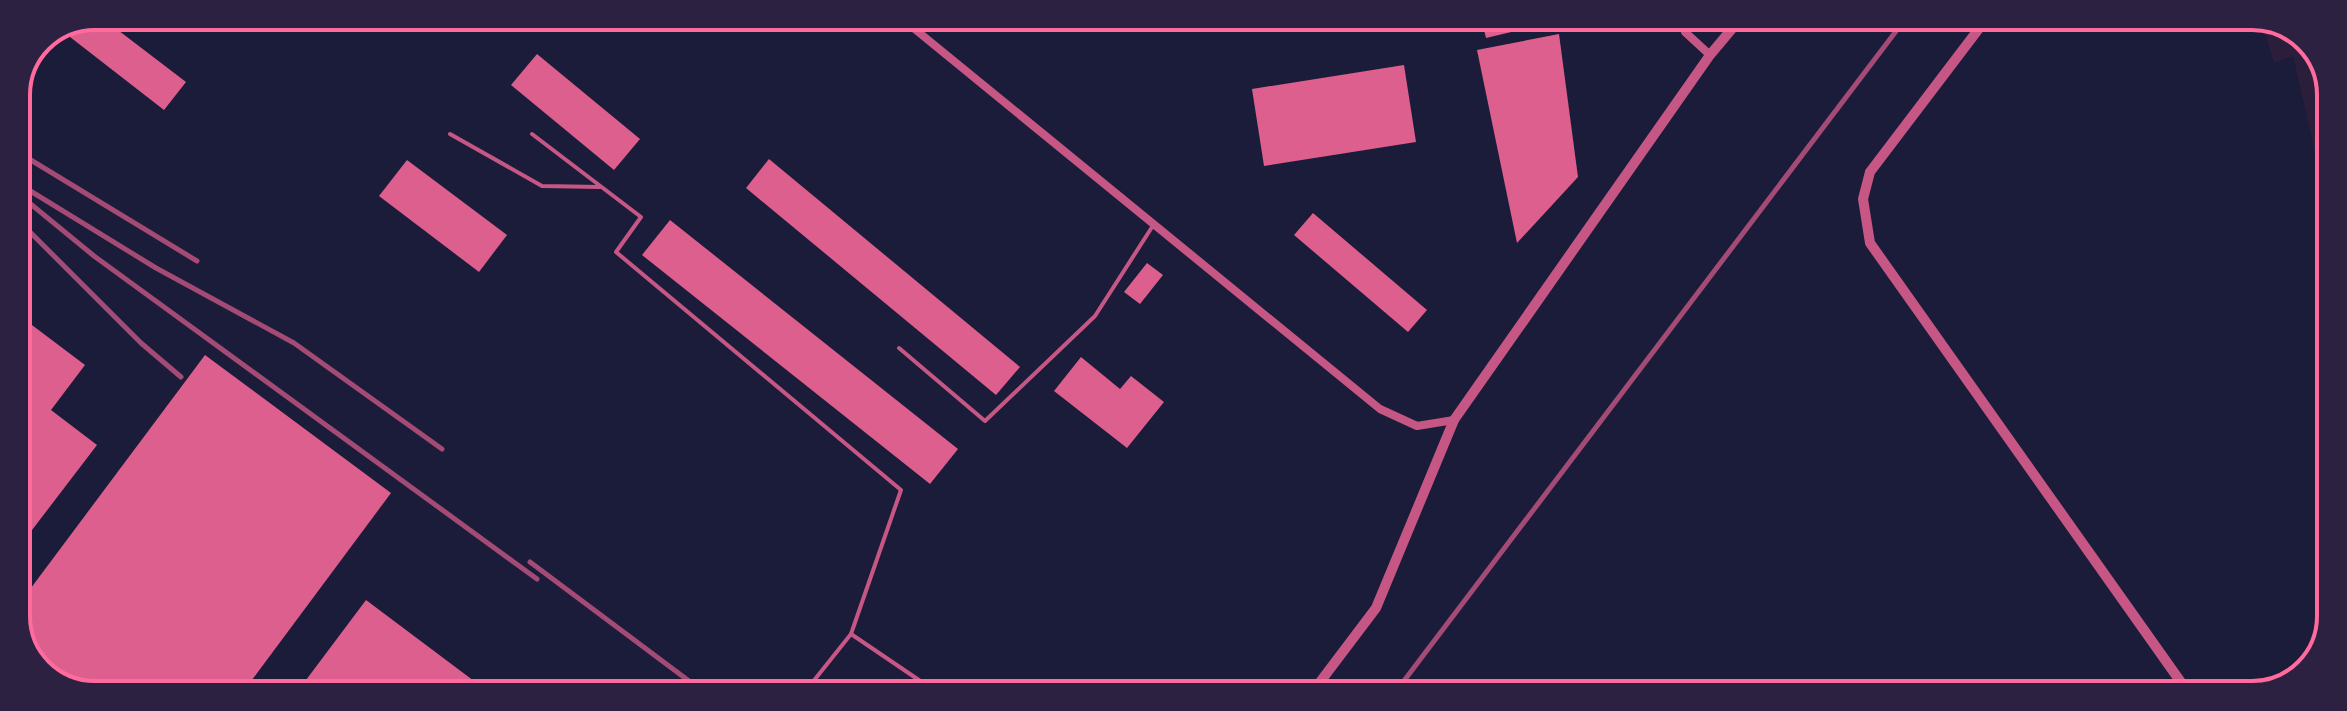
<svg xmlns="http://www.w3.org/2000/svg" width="2347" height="711" font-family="Raleway,sans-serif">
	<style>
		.green { fill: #2a1e3b }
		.building { fill: #dd5f8e }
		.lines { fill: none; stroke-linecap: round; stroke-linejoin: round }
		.path { stroke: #ff6b9d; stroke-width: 3 }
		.service { stroke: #c65784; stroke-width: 4 }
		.minor { stroke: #c65784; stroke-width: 8 }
		.tertiary { stroke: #c65784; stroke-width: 10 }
		.rail { stroke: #a44b75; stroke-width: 5 }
		.rim { fill: none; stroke: #ff6b9d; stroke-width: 4 }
	</style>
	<rect width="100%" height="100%" fill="#1b1b3a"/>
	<!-- green -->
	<path class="green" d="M2261 19H2273L2314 47 2331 89 2330 217 2293 56 2274 63Z"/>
	<!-- building -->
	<g class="building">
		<path d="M95 16H116L110 24 186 82 164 110 61 30Z"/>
		<path d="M1481 18H1535L1537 26 1486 38Z"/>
		<path d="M1559 34 1578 177 1517 243 1477 50Z"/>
		<path d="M537 54 640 139 614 170 511 85Z"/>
		<path d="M1404 65 1416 142 1264 166 1252 89Z"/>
		<path d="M769 159 1020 367 996 395 746 188Z"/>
		<path d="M407 160 507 235 479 272 379 196Z"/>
		<path d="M1313 213 1427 310 1408 332 1294 235Z"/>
		<path d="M670 220 958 449 930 484 642 255Z"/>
		<path d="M1147 263 1163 275 1140 304 1124 292Z"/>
		<path d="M16 313 85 365 51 410 97 445 16 551Z"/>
		<path d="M205 355 391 493 243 692H74L33 664 16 622V608Z"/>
		<path d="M1081 357 1120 389 1131 376 1164 402 1127 448 1054 391Z"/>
		<path d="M366 600 490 693 297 692Z"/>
	</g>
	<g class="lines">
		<!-- path -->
		<path class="path" d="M2323 70 2331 104"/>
		<!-- service -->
		<g class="service">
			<path d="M450 134 542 186 600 187"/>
			<path d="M532 134 641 217 616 252 901 490 851 634 938 693"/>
			<path d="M899 348 985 421 1095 316 1154 224"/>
			<path d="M804 693 851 634"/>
		</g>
		<!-- minor -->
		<g class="minor">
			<path d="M900 17 1380 409 1417 426 1454 420"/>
			<path d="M1681 18 1685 32 1710 55"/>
		</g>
		<!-- tertiary -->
		<g class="tertiary">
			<path d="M1987 18 1870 172 1863 199 1870 243 2190 695"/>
			<path d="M1311 694 1376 608 1454 420 1710 55 1741 18"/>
		</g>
		<!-- rail -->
		<g class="rail">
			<path d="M16 151 197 261"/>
			<path d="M19 184 156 268 294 343 442 449"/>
			<path d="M16 192 94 256 537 579"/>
			<path d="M16 218 141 343 181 377"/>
			<path d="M530 562 705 693"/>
			<path d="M1394 694 1906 18"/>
		</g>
	</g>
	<!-- crop -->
	<path d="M0 0H2347V711H0ZM95 30H2252A65 65 0 0 1 2317 95V616A65 65 0 0 1 2252 681H95A65 65 0 0 1 30 616V95A65 65 0 0 1 95 30Z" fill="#2d2142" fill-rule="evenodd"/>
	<path class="rim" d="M95 30H2252A65 65 0 0 1 2317 95V616A65 65 0 0 1 2252 681H95A65 65 0 0 1 30 616V95A65 65 0 0 1 95 30Z"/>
</svg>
